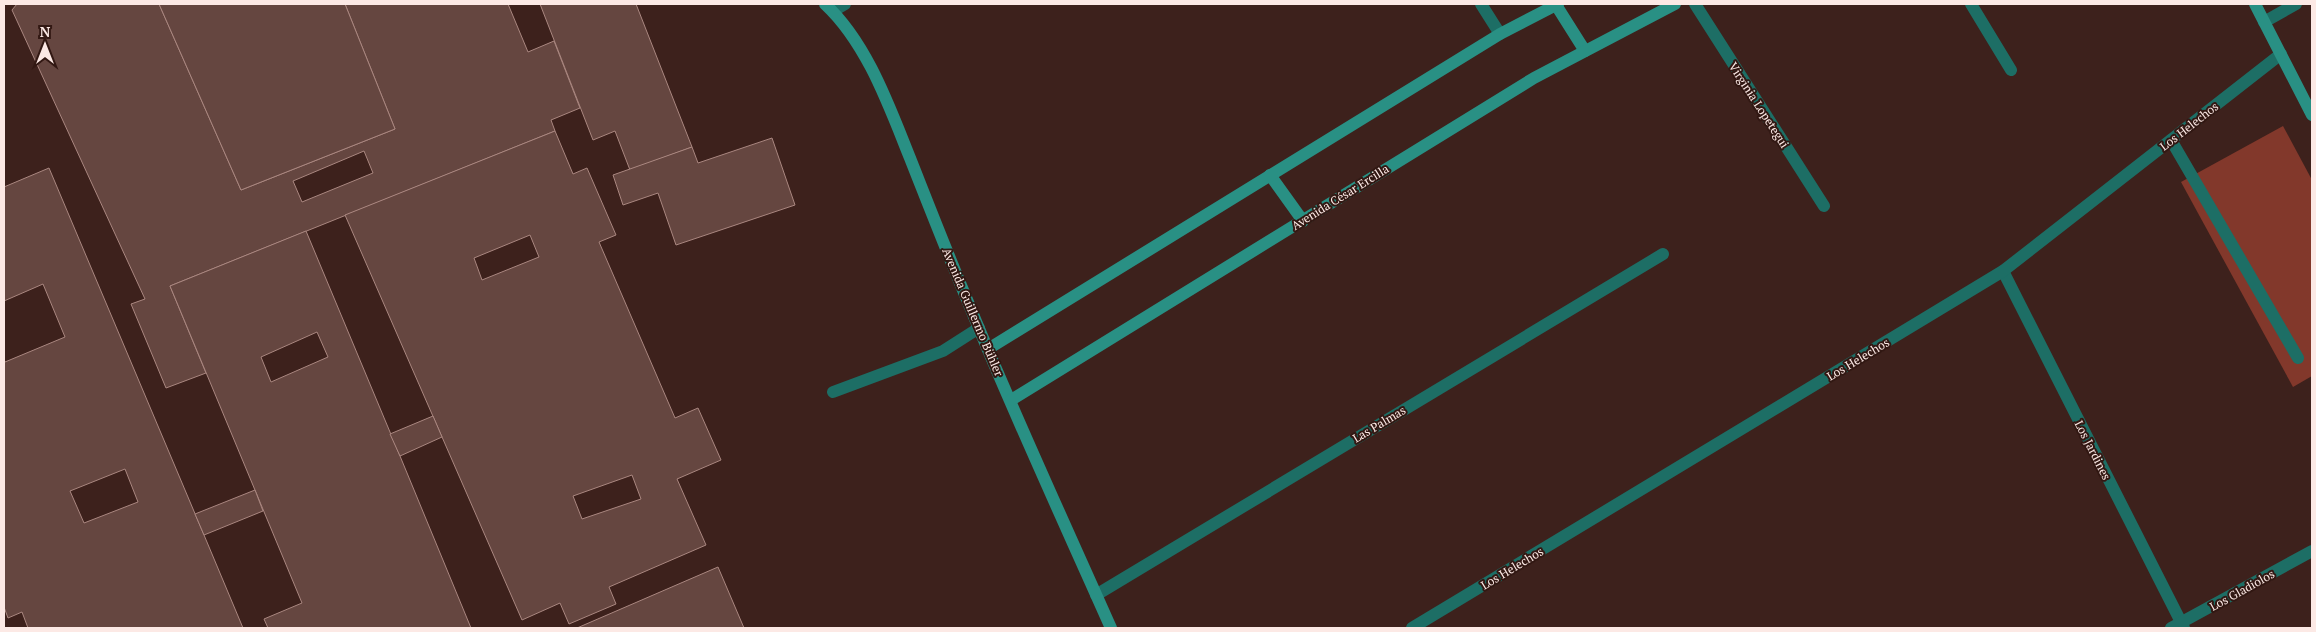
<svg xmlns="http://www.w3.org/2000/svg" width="2316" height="632" font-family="'PT Serif',serif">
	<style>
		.green { fill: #82382b }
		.building { fill: #654640; stroke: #aa8780; fill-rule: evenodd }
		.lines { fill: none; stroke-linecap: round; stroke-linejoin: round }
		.lane { stroke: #1d6e65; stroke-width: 12 }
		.street { stroke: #1d6e65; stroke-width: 12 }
		.secondary { stroke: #299084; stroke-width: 12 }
		.labels { text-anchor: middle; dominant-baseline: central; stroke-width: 4; stroke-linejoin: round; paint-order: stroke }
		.street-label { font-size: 12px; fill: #fce9e5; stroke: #321813 }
	</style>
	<rect width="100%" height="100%" fill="#3d211c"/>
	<!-- green -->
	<path class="green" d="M2283 126 2312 180V376L2293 387 2181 182Z"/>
	<!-- building -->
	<g class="building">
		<path d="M17 4H159L241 190 395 129 345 4H508L528 52 554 41 580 108 551 120 555 131 170 286 206 373 166 388 131 304 145 299 12 10ZM364 151 373 173 302 202 293 181Z"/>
		<path d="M159 4H345L395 129 241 190Z"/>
		<path d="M540 4H636L692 147 630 170 615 131 593 140Z"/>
		<path d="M555 131 573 174 587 168 616 235 599 242 675 418 698 408 721 460 677 479 706 545 609 587 616 604 569 624 560 603 522 620 345 215ZM530 235 539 257 482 280 474 258ZM632 475 641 499 582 519 573 496Z"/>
		<path d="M772 138 795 205 676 245 658 193 623 205 613 175 692 147 698 163Z"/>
		<path d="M49 168 204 535 243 628H28L22 612 8 618 4 607V360L5 362 65 337 43 284 4 301V187ZM125 469 138 502 84 523 70 491Z"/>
		<path d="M306 231 400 456 471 628H268L264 619 302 603 170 286ZM317 332 328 357 271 382 261 357Z"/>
		<path d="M433 416 442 437 400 456 390 434Z"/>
		<path d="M255 490 263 511 204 535 195 514Z"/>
		<path d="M718 567 744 628H577Z"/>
	</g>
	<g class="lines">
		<!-- lane -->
		<g class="lane">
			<path d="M2264 22 2296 4"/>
			<path d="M833 392 943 351 979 328"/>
		</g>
		<!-- street -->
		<g class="street">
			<path d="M1481 4 1500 34"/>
			<path d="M1695 4 1824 206"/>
			<path d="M1971 4 2011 70"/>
			<path d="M833 11 845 4"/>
			<path d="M2171 140 2298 358"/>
			<path d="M2003 271 2184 628"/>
			<path d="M1096 595 1663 254"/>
			<path d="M1412 628 2003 271 2281 54"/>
			<path d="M2171 628 2312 551"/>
		</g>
		<!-- secondary -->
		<g class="secondary">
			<path d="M825 4C867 43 889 106 910 158 929 206 948 255 968 302 1013 412 1063 520 1111 628"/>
			<path d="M2255 4 2312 115"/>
			<path d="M1556 5 1585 51"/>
			<path d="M1270 175 1303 221"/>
			<path d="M988 349 1500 34 1558 4"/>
			<path d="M1011 400 1534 78 1675 4"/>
		</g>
	</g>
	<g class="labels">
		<!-- street labels -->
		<g class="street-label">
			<text transform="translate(1759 105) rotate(57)">Virginia Lopetegui</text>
			<text transform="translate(2189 126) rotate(-38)">Los Helechos</text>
			<text transform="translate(1340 197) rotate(-32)">Avenida César Ercilla</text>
			<text transform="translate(973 312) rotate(67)">Avenida Guillermo Bühler</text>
			<text transform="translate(1858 359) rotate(-31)">Los Helechos</text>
			<text transform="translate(1379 424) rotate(-31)">Las Palmas</text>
			<text transform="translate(2093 450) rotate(63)">Los Jardines</text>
			<text transform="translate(1512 568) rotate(-31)">Los Helechos</text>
			<text transform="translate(2242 590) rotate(-29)">Los Gladiolos</text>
		</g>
	</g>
	<!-- border -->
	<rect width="2316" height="632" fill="none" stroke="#fce9e5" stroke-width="10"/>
	<!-- north arrow -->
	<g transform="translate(45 45)" stroke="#321813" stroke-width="4" paint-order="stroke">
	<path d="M0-4L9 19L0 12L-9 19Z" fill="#fce9e5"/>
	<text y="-8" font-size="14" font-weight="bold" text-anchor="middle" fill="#fce9e5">N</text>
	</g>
</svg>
